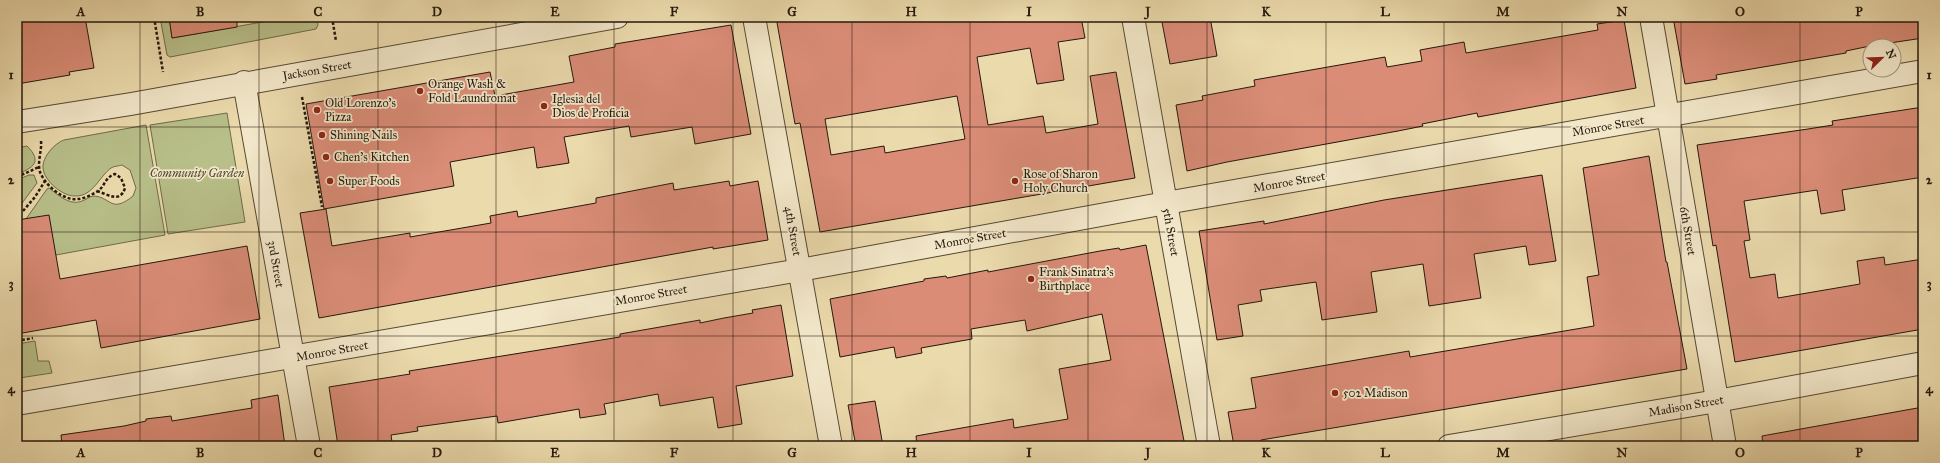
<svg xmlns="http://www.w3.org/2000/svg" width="1940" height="463" font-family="'IM FELL Great Primer',serif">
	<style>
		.green { fill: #b8bf89; stroke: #6e6c4a }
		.building { fill: #da8c77; stroke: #24180c; fill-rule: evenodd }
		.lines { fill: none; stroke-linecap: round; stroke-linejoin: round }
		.minor-casing { stroke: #564834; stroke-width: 24 }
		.tertiary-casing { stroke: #564834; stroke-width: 24 }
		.path { stroke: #24180c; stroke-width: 2.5; stroke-dasharray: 3 2; stroke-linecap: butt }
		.minor { stroke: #f2e7c9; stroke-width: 22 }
		.tertiary { stroke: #f2e7c9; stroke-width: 22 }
		.grid { fill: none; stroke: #24180c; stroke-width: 1; stroke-opacity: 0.55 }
		.poi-dot { fill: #8f2418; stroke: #f2e7c9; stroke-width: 1.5 }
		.labels { text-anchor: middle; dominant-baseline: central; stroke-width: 3.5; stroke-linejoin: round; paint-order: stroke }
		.street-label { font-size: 12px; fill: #24180c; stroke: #f2e7c9 }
		.poi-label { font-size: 12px; fill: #24180c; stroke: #f2e7c9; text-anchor: start }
		.park-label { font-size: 12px; font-style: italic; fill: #504a32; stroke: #f2e7c9 }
		.neatline { fill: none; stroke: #24180c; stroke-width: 1.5 }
		.grid-label { font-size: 13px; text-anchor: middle; font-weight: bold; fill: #24180c }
	</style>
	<rect width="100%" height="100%" fill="#ebdaac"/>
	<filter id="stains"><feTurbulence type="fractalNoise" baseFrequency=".005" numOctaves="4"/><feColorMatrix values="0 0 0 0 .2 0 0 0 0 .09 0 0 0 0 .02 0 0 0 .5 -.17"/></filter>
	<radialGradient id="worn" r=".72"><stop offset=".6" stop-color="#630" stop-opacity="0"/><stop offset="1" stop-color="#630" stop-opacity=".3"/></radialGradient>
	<!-- green -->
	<g class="green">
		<path d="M160 17H169L172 38 268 21 267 17H317L318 25 316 29 170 57 167 55Z"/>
		<path d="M227 113 245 222 168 234 150 125Z"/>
		<path d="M146 125 165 235 56 255 26 219 47 189 49 188C58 195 70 206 82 201 86 200 89 196 94 196 111 197 111 214 133 196L136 188 130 170 122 165C119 166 114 166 111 168 99 177 93 196 76 196 63 197 44 181 43 168 42 157 55 143 64 140Z"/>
		<path d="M27 146C43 162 33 168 17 174V148Z"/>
		<path d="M29 175H34L37 183 17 210V180Z"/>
		<path d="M35 341 38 361H49L52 373 19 378 17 367V344Z"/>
	</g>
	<!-- building -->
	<g class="building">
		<path d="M26 17H85L94 68 69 72 70 75 17 84V19Z"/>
		<path d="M169 17H237V27L172 38Z"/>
		<path d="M776 17H1081L1085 38 1058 42 1064 80 1037 84 1030 48 977 57 988 125 1043 116 1046 133 1098 124 1090 76 1116 72 1135 178 820 232 800 123 795 124ZM957 96 965 139 885 153 884 146 831 155 825 119Z"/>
		<path d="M1161 17H1210L1217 56 1170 64Z"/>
		<path d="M1673 17H1923V38L1870 46 1846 51V53L1716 75 1717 79 1685 84Z"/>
		<path d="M1624 20 1636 88 1478 117 1477 113 1422 124 1423 126 1398 131 1227 162 1187 171 1176 105 1203 100 1202 96 1255 86 1254 80 1385 57 1387 67 1422 61 1420 50 1464 42 1466 53 1598 30 1597 24Z"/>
		<path d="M731 25 751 134 695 144 692 127 631 137 629 126 564 137 569 163 537 168 534 147 450 162 454 186 324 209 306 104 490 72 495 96 574 82 569 56 615 47V44Z"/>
		<path d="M1923 107V177L1842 190 1845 210 1821 214 1817 190 1744 201 1750 240 1744 241 1750 278 1775 274 1778 298 1860 284 1857 261 1884 257 1885 265 1923 259V329L1735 362 1716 245 1713 246 1697 145 1808 129 1833 125 1832 121Z"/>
		<path d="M1649 156 1666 262H1667L1687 369 1261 440 1262 446H1234L1228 412 1256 408 1251 378 1409 351 1410 357 1594 326 1587 277 1599 275 1583 168Z"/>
		<path d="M1542 175 1556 261 1529 265 1526 246 1474 254 1481 298 1429 306 1423 264 1371 272 1377 312 1322 320 1316 282 1260 290 1262 301 1238 305 1243 336 1217 340 1199 231 1264 221V224L1384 200Z"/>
		<path d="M729 181 730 186 758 181 768 240 713 249V247L319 318 300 213 326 209 332 246 410 233V237L491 223 490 216 517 211 518 217 596 203V198L673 183 674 190Z"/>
		<path d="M49 215 60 279 247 246 260 319 101 348 96 320 17 334V220Z"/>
		<path d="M1146 245 1185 446H917L916 436 1013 419 1014 428 1068 419 1059 369 1111 360 1102 314 1027 331 1025 320 971 329 972 339 921 348 922 353 896 358 894 347 840 357 830 299 924 281V279L946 276 947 278 988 270V272L1100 251 1119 248 1120 250Z"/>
		<path d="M781 305 793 376 736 386 742 424 718 428 713 397 660 406 658 394 604 404 606 414 580 418 579 409 498 423 497 416 417 427 418 431 391 435 392 442 365 446H338L329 387 410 374 409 371 620 337V334L683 323 700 320V323L724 318 753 313 752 310Z"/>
		<path d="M278 395 285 446H62L61 435 124 426 146 421V419L171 416 172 421 252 408 251 400Z"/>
		<path d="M875 401 883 446H856L848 405Z"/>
		<path d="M1923 407V446H1763L1762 436Z"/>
	</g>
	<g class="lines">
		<!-- minor casing -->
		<g class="minor-casing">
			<g id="minor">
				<path d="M1133 17 1209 446"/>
				<path d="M1651 17 1725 446"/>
				<path d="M244 82 309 446"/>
				<path d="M800 270 1166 203 1923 71"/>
			</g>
		</g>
		<!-- tertiary casing -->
		<g class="tertiary-casing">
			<g id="tertiary">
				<path d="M754 17 831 446"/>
				<path d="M17 122 131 104 617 17"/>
				<path d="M17 404 800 270"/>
				<path d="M1449 446 1717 401 1923 363"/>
			</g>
		</g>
		<!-- path -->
		<g class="path">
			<path d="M154 17 163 72"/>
			<path d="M332 17 336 41"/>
			<path d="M302 97 322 207"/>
			<path d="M41 141C42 151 37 162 40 172 45 185 63 201 78 199 84 199 93 194 98 191 105 186 105 177 115 174L121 178 125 188C120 204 107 194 97 191"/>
			<path d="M17 177 39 167"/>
			<path d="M23 211 35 197 45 181"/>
			<path d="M17 341 33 338"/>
			<path d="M17 374 19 381"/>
		</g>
		<!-- minor -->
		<use href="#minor" class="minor"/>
		<!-- tertiary -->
		<use href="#tertiary" class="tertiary"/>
	</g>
	<!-- grid -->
	<path class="grid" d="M140 17V446M259 17V446M378 17V446M496 17V446M614 17V446M733 17V446M852 17V446M970 17V446M1088 17V446M1207 17V446M1326 17V446M1444 17V446M1562 17V446M1681 17V446M1800 17V446M17 127H1923M17 232H1923M17 336H1923"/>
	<!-- markers -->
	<g class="poi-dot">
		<circle cx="420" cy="91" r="4"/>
		<circle cx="544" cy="106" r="4"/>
		<circle cx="317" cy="110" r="4"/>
		<circle cx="322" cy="135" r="4"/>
		<circle cx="326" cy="157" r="4"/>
		<circle cx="330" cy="181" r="4"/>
		<circle cx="1015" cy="181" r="4"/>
		<circle cx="1031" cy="279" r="4"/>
		<circle cx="1335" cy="393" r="4"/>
	</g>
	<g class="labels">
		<!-- street labels -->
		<g class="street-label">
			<text transform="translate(317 70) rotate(-10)">Jackson Street</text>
			<text transform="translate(1608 126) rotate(-10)">Monroe Street</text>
			<text transform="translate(1289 182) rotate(-10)">Monroe Street</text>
			<text transform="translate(793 231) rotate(80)">4th Street</text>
			<text transform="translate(1688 231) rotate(80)">6th Street</text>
			<text transform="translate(1171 232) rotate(80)">5th Street</text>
			<text transform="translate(970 239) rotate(-10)">Monroe Street</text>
			<text transform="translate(276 264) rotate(80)">3rd Street</text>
			<text transform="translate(651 295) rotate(-10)">Monroe Street</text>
			<text transform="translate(332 351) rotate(-10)">Monroe Street</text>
			<text transform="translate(1686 406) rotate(-10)">Madison Street</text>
		</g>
		<!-- poi labels -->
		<g class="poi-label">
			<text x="428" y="84">Orange Wash &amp;<tspan x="428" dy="14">Fold Laundromat</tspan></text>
			<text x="552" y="99">Iglesia del<tspan x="552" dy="14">Dios de Proficia</tspan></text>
			<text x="325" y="103">Old Lorenzo’s<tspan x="325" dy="14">Pizza</tspan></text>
			<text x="330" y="135">Shining Nails</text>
			<text x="334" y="157">Chen's Kitchen</text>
			<text x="1023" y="174">Rose of Sharon<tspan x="1023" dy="14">Holy Church</tspan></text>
			<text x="338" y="181">Super Foods</text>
			<text x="1039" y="272">Frank Sinatra's<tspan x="1039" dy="14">Birthplace</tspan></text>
			<text x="1343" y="393">502 Madison</text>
		</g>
		<!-- park labels -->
		<g class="park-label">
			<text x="197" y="173">Community Garden</text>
		</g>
	</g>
	<!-- margin -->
	<rect width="1940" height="463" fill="none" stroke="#ebdaac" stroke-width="44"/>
	<!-- north arrow -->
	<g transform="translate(1882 58) rotate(67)"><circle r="19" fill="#f2e7c9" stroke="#a0947d"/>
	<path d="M0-3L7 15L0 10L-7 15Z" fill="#8f2418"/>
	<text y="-6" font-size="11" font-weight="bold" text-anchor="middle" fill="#24180c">N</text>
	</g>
	<rect x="22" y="22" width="1896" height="419" class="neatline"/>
	<g class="grid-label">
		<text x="81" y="16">A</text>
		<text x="200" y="16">B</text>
		<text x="318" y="16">C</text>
		<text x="437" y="16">D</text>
		<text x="555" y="16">E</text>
		<text x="674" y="16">F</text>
		<text x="792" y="16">G</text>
		<text x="911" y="16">H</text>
		<text x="1029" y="16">I</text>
		<text x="1148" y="16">J</text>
		<text x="1266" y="16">K</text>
		<text x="1385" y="16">L</text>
		<text x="1503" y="16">M</text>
		<text x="1622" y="16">N</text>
		<text x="1740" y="16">O</text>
		<text x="1859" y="16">P</text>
		<text x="11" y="79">1</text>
		<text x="1929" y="79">1</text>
		<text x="11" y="184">2</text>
		<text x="1929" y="184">2</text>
		<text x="11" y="288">3</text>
		<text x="1929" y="288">3</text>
		<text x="11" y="393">4</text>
		<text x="1929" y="393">4</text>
		<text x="81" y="457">A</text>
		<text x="200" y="457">B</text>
		<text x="318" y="457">C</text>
		<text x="437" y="457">D</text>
		<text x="555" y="457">E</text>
		<text x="674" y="457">F</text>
		<text x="792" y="457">G</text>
		<text x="911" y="457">H</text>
		<text x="1029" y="457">I</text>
		<text x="1148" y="457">J</text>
		<text x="1266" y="457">K</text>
		<text x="1385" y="457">L</text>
		<text x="1503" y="457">M</text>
		<text x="1622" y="457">N</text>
		<text x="1740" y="457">O</text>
		<text x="1859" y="457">P</text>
	</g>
	<rect width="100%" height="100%" filter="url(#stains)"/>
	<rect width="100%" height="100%" fill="url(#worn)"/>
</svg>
